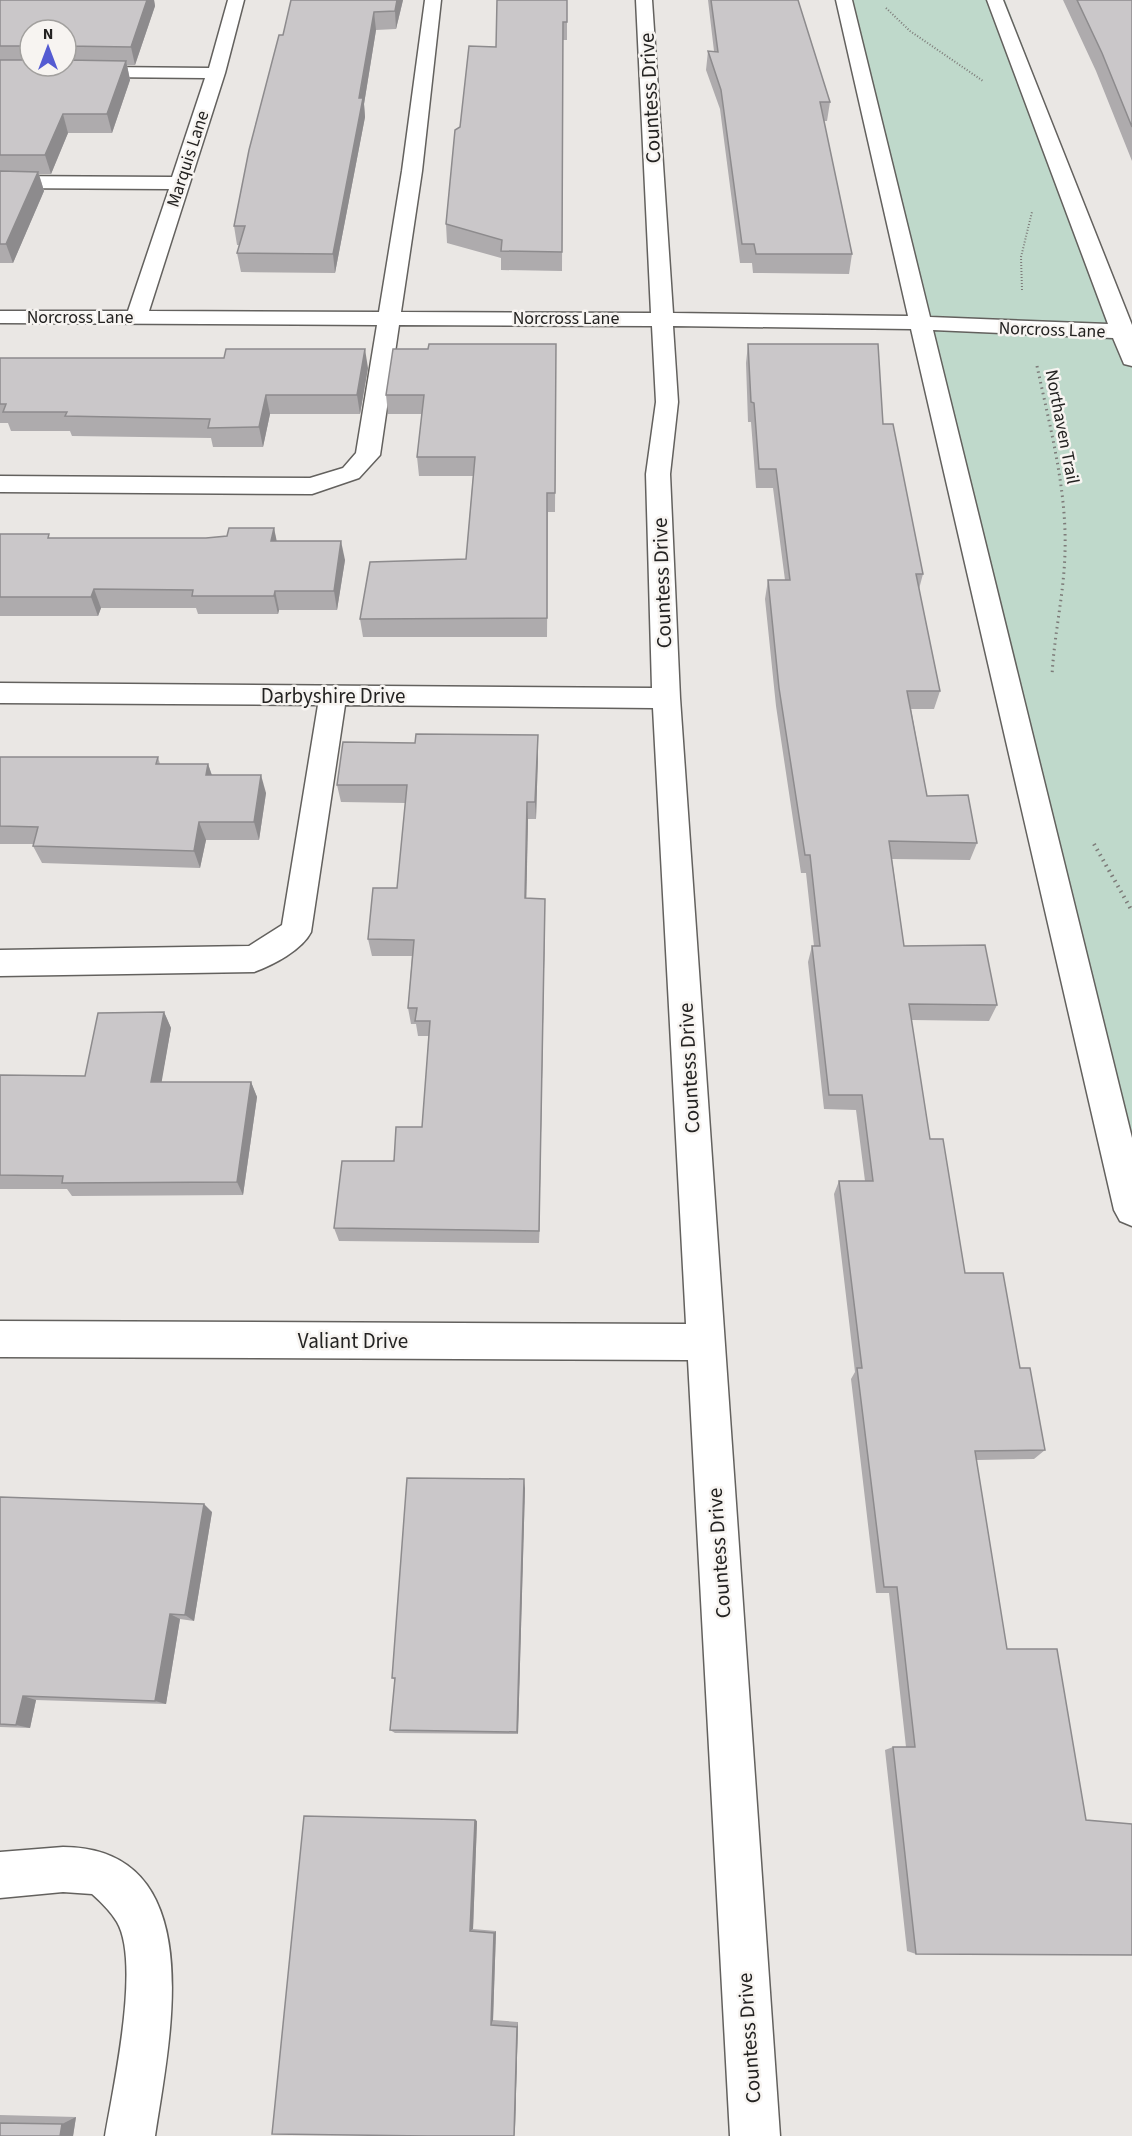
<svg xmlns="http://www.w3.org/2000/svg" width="1132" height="2136" font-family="'Source Sans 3',sans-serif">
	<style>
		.green { fill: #bfd9cb }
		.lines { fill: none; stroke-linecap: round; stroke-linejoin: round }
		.minor-casing { stroke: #63615e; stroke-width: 3 }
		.path-far2 { stroke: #7d7b79; stroke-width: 2; stroke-dasharray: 1 2; stroke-linecap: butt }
		.path-far1 { stroke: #7d7b79; stroke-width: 3; stroke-dasharray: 1.5 4; stroke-linecap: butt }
		.path { stroke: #7d7b79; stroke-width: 4; stroke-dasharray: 1.5 4.5; stroke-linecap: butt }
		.minor { fill: #fff; fill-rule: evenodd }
		.wall { fill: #aeabad; fill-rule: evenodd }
		.shaded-wall { fill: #8d8b8d }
		.building { fill: #cac7c9; stroke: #8d8b8d; stroke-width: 1.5 }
		.labels { text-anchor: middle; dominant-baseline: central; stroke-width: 5; stroke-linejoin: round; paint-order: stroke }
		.far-street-label { font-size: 18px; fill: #232221; stroke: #f7f4f1 }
		.street-label { font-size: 21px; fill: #232221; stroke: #f7f4f1 }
	</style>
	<rect width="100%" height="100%" fill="#eae7e4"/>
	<!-- green -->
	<path class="green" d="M845 0H1005L1132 330V1195Z"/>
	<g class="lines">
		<!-- minor casing -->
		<g class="minor-casing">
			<g id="minor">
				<path d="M228 0H244L225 73 149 311 379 312 402 171 425 0H441L422 171 401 312 651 313 636 0H652L673 313 908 316 836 0H852L930 317 1108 324 987 0H1003L1132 325V366L1124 364 1113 338 933 330 1132 1138V1226L1120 1221 1114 1210 911 329 673 326 678 402 670 474 680 698 780 2136H730L688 1360 0 1357V1321L686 1324 653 708 345 705 311 932C302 950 273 965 254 972L0 976V950L249 946 282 925 318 705 0 703V683L652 688 646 474 656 402 652 326 399 325 380 455 359 478 312 494 0 492V476L310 478 343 468 356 453 377 325 0 323V311H128L169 189 0 188V176L172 177 205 78 0 76V66L209 68Z"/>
				<path d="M63 1847C213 1848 169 2042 155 2136H105C113 2088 141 1963 117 1922 111 1912 101 1902 92 1894L63 1892 0 1898V1852Z"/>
			</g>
		</g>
		<!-- path-far2 -->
		<g class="path-far2">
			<path d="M886 8 910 31 983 81"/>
			<path d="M1022 290 1021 257 1032 212"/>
		</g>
		<!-- path-far1 -->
		<path class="path-far1" d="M1037 366C1050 427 1067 490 1065 552 1064 594 1054 635 1052 676"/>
		<!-- path -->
		<path class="path" d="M1094 844 1132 911"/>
		<!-- minor -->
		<use href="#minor" class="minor"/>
	</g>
	<!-- wall -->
	<g class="wall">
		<path d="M0 0H154L155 6 135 65H127L130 80 112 133H68L51 174H39L44 191 13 263H0ZM30 30H66V66H30Z"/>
		<path d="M403 0 396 29 376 30 364 104 365 117 335 273 241 272 237 253 239 245H237L234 226 283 35Z"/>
		<path d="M497 0 567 22V40H563L562 271 501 270V258L447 243 446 224 460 127 496 47Z"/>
		<path d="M708 0H798L830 102 827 121H824L852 254 849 274 753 273 752 263H740L720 109 706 70 708 51H714Z"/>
		<path d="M1063 0H1132V161L1096 71Z"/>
		<path d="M556 344 555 512H548L547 637H363L360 619 466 559 473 476H419L417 457 422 414H388L386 395 428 349Z"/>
		<path d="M748 344 883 424 923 574 919 589 940 691 934 709H911L927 796 977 843 970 860 892 859 904 946 997 1005 989 1021 911 1020 930 1139 965 1273 1020 1368 1045 1450 1034 1459 977 1460 916 1954 907 1951 885 1750 893 1747H906L889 1593H876L851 1379 855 1372 834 1194 839 1181H865L856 1110 824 1109 808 962 812 946H814L806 873H801L776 706 765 599 768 580H785L773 488H756L751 422H748L746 363Z"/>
		<path d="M0 358 368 368 360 414H270L263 447H213L211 438 72 436 70 431H11L8 423H0Z"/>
		<path d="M274 528 276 541 345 560 337 610H279L278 614H198L196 608H101L98 616H0V534L51 538H206L227 536Z"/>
		<path d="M538 754 536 819H528L526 898 545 915 539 1243 339 1241 334 1228 422 1127 429 1036H418L416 1024H411L408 1008 412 956H372L368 939 397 888 406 803 341 802 337 785Z"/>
		<path d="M0 757H158L160 764H208L212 775 266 793 259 840H206L200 868 42 863 33 846V844H0Z"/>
		<path d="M164 1012 171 1028 161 1082H251L257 1097 243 1195 72 1196 67 1189H0V1075L85 1076Z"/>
		<path d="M525 1488 518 1734 395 1733 390 1730 395 1680 392 1678Z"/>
		<path d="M0 1497 212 1512 194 1621 180 1619 166 1704 36 1700 30 1728 0 1727Z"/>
		<path d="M475 1820 477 1821 473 1929 496 1931 493 2020 518 2022 515 2129 514 2136H428Z"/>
		<path d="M0 2115 76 2117 73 2136H0Z"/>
	</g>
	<!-- shaded-wall -->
	<g class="shaded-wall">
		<path d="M147 0H154L155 6 135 65 131 47Z"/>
		<path d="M397 0H403L396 29 395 11Z"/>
		<path d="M374 12 376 30 364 104 365 117 335 273 333 254Z"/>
		<path d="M126 61 130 80 112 133 107 114Z"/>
		<path d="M63 114 68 133 51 174 45 155Z"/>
		<path d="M38 172 44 191 13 263 6 244Z"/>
		<path d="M365 349 368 368 360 414 357 395Z"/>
		<path d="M266 395 270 414 263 447 259 427Z"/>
		<path d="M274 528 278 547 271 541Z"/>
		<path d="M341 541 345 560 337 610 334 591Z"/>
		<path d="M94 589 101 608 98 616 91 597Z"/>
		<path d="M275 591 279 610 278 614 274 596Z"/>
		<path d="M538 735V754L536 819 535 802Z"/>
		<path d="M208 764 214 782 206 775Z"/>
		<path d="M261 775 266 793 259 840 254 822Z"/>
		<path d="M527 802 528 819 526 915 525 898Z"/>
		<path d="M199 822 206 840 200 868 194 851Z"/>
		<path d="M545 899V915L539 1243V1231Z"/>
		<path d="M164 1012 171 1028 159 1097 151 1082Z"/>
		<path d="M251 1082 257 1097 243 1195 237 1182Z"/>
		<path d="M524 1479 525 1488 518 1734 517 1732Z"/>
		<path d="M204 1504 212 1512 194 1621 185 1615Z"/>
		<path d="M170 1614 180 1619 166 1704 155 1701Z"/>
		<path d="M23 1696 36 1700 30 1728 16 1725Z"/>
		<path d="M475 1820 477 1821 473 1929 470 1931Z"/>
		<path d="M496 1931 493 2020 491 2025 494 1933Z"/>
		<path d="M518 2022 515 2129 514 2136 517 2027Z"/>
		<path d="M76 2117 73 2136H60L62 2124Z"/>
	</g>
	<!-- building -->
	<g class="building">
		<path d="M0 0H147L131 47 66 46V30H30V46H0Z"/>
		<path d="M291 0H397L395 11 374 12 359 98H363L333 254 237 253 245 226H234L249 150 279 35H283Z"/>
		<path d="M497 0H567V22H563L562 252 501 251 502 240 446 224 455 130 460 127 469 46 496 47Z"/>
		<path d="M711 0H798L830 102H820L852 254H756L754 244H742L721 90 708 51 718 52Z"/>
		<path d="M1077 0H1132V127L1102 53Z"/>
		<path d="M0 60H30V66H66V60L126 61 107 114H63L45 155H0Z"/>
		<path d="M0 171 38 172 6 244H0Z"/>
		<path d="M429 344H556L555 493H547V618L360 619 370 562 466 559 475 457H417L424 395H386L393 349H428Z"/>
		<path d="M748 344H878L883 424H893L923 574H916L940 691H907L927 796 968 795 977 843 889 841 904 946 985 945 997 1005 909 1004 930 1139H943L965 1273H1003L1020 1368H1030L1045 1450 975 1451 1007 1649H1057L1086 1820 1132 1824V1955L916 1954 893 1747H915L897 1587H884L857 1368H862L839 1181H873L862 1095H829L812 946H820L810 855H805L779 688 768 580H790L776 469H759L754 403 751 402Z"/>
		<path d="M226 349H365L357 395H266L259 427 208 428 210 419 65 416 67 412H3L6 404H0V358H224Z"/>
		<path d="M229 528H274L271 541H341L334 591H275L274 596H192L193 590 94 589 91 597H0V534H49L48 538H206L227 536Z"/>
		<path d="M416 734 538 735 535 802H527L525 898 545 899 539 1231 334 1228 342 1161H394L396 1127H422L430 1021H415L417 1008H408L414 940 368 939 373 888H397L407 785H337L343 742 415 743Z"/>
		<path d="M0 757H158L156 764H208L206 775H261L254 822H199L194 851 33 846 38 827 0 826Z"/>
		<path d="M164 1012 151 1082H251L237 1182 62 1183 63 1176 0 1175V1075L85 1076 98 1013Z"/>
		<path d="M407 1478 524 1479 517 1732 390 1730 395 1678H392Z"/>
		<path d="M0 1497 204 1504 185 1615 170 1614 155 1701 23 1696 16 1725 0 1724Z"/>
		<path d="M304 1816 475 1820 470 1931 494 1933 491 2025 517 2027 514 2136H428L272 2134Z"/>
		<path d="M0 2123 62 2124 60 2136H0Z"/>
	</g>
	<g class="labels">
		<!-- far-street labels -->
		<g class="far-street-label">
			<text transform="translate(188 159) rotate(-72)">Marquis Lane</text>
			<text x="80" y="317">Norcross Lane</text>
			<text x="566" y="318">Norcross Lane</text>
			<text transform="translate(1052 330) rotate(2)">Norcross Lane</text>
			<text transform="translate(1062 427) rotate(79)">Northaven Trail</text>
		</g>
		<!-- street labels -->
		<g class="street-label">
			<text transform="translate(650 98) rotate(-93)">Countess Drive</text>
			<text transform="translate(662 583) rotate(-92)">Countess Drive</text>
			<text x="333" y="696">Darbyshire Drive</text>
			<text transform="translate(689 1068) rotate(-93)">Countess Drive</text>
			<text x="353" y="1341">Valiant Drive</text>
			<text transform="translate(719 1553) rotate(-94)">Countess Drive</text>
			<text transform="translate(749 2038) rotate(-94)">Countess Drive</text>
		</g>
	</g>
	<!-- north arrow -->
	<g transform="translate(48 48)"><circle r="28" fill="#f7f4f1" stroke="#a2a09e" stroke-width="1.5"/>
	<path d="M0-4.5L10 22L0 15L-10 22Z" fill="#545bd2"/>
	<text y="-9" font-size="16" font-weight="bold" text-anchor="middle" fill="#232221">N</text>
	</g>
</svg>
